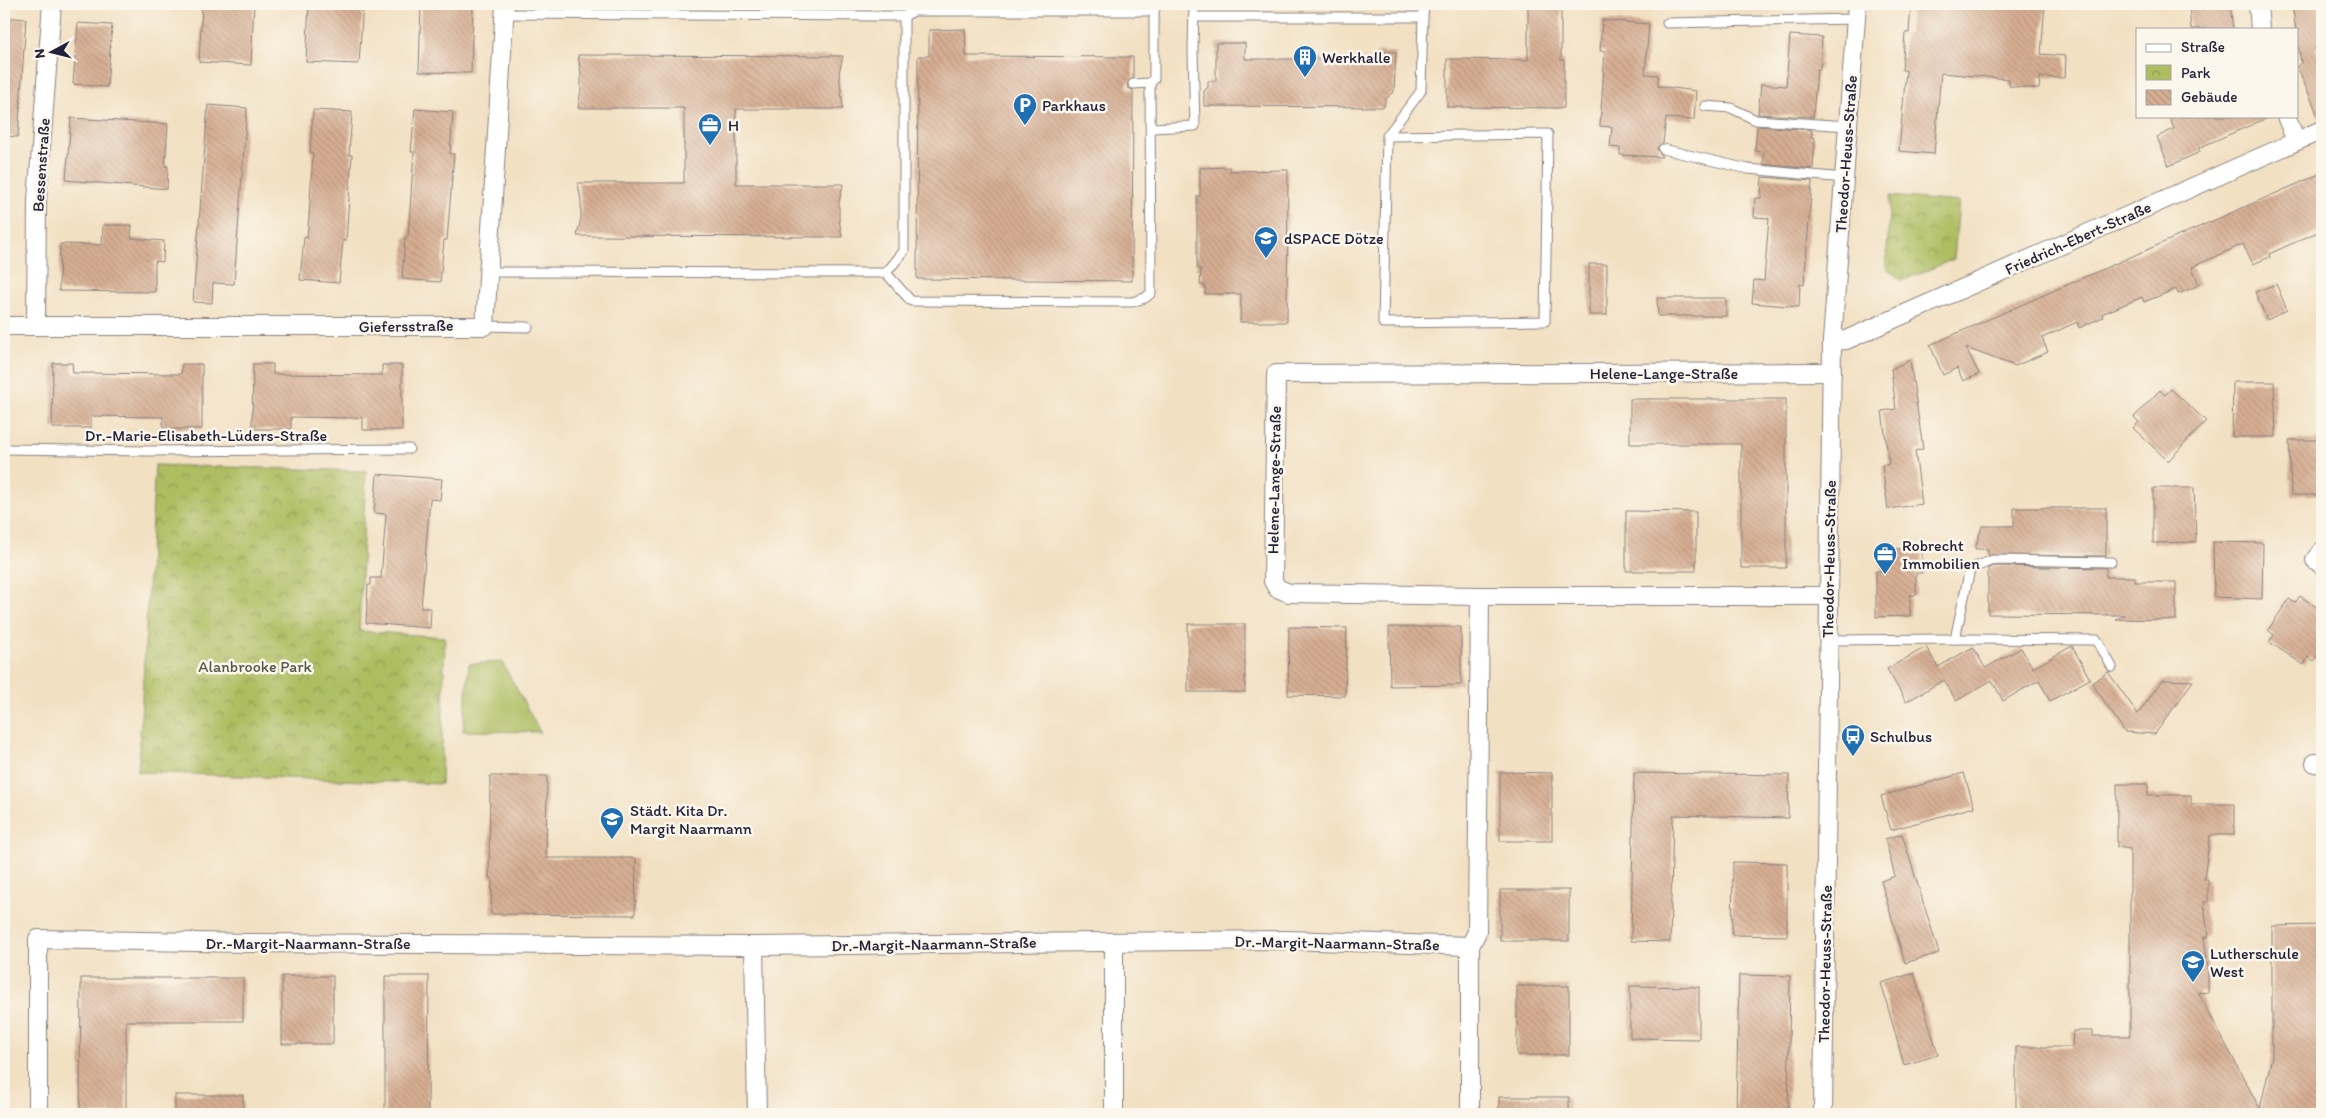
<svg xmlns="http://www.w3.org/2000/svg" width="2326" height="1118" font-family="Itim,sans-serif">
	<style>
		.grass { fill: #adbd60; stroke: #68704e }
		.park { fill: url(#park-crowns); stroke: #68704e }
		.building { fill: url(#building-back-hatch) }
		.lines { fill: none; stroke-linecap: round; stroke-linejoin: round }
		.service-casing { stroke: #8a817e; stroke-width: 11 }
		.minor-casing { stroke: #8a817e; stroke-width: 20 }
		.service { stroke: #fff; stroke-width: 9 }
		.minor { stroke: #fff; stroke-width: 18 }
		.labels { text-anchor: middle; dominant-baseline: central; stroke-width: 5; stroke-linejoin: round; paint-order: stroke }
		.poi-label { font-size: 16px; fill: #22223b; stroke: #fbf7ec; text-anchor: start }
		.street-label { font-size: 16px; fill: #22223b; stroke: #fbf7ec }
		.park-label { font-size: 16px; fill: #535848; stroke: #fbf7ec }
	</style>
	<defs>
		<pattern id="park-crowns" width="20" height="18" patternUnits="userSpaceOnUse" patternTransform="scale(1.25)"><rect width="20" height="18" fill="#adbd60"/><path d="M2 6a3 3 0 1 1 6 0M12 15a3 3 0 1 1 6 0" fill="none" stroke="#8c9950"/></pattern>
		<pattern id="building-back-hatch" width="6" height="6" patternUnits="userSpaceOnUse" patternTransform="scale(1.25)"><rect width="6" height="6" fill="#d6ae92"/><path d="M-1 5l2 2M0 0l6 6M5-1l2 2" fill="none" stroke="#b7957f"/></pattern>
	</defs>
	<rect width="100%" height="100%" fill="#fbf7ec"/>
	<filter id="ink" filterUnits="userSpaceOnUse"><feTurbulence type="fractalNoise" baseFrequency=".02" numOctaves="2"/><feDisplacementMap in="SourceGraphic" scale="10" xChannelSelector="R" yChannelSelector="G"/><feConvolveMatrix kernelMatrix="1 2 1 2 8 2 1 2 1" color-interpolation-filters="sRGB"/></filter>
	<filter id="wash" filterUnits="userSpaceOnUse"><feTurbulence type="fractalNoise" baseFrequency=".0096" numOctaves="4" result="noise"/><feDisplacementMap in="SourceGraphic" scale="20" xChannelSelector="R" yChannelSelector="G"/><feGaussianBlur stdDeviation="1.12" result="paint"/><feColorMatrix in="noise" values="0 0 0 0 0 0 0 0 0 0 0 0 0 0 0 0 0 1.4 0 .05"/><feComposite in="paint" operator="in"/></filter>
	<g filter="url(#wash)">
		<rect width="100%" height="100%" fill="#f2e0c2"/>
		<!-- grass -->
		<path class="grass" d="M502 662 540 732 463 731 469 664Z"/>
		<!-- park -->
		<g class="park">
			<path d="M1890 196 1959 202 1954 259 1902 281 1886 268Z"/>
			<path d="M155 465 366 471 359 631 445 637 441 784 138 772Z"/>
		</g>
		<g id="blocks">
			<!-- building -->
			<g class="building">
				<path d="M213 4H254L251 65 199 62 202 5 212 6Z"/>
				<path d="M309 4H363L359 64 306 62Z"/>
				<path d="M421 4H473L471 73 419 72Z"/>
				<path d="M1528 4H1561V60H1564V108L1447 107V59L1528 60Z"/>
				<path d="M1911 4H2045L2041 54 2066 56 2065 78 2040 77 2039 89 2009 86V79L1941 73 1934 154 1899 151 1906 70H1902L1905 33H1909Z"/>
				<path d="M2189 4H2230L2233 29H2191Z"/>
				<path d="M2292 4H2322V46L2315 48 2322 65V120H2320L2297 66 2301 63Z"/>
				<path d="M4 17 26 19 18 137 4 136Z"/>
				<path d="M1602 20 1649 24 1645 74 1658 75V86L1696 91 1694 120 1666 118 1663 143 1657 148 1662 157 1620 155V148L1610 147 1612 127 1600 126 1605 51H1600Z"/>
				<path d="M78 23 112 25 107 87 73 84Z"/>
				<path d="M965 29 966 56 1133 57V78L1127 84 1128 88 1133 90 1132 281 917 279 918 56H929V30Z"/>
				<path d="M1790 35 1822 37 1820 70 1817 69 1813 117 1758 114 1761 84 1786 86Z"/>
				<path d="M1216 43H1245V59H1371L1379 52H1396L1394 91 1385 100 1384 107 1204 106V91L1208 87V81H1216Z"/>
				<path d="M578 55 843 56 839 73 843 109H736V184H843L839 202V219L842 237 577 236 581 218V201L578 183H684V108H578L581 90V73Z"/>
				<path d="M208 105 247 108 234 284 213 283 212 303 193 302Z"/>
				<path d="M415 109 453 112 450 154H454L447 240H444L440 282 402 279 405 237H408L414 152H411Z"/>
				<path d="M313 110 352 112 349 155H352L346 241 343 240 339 283 300 280 304 237 307 238 309 216 313 153 310 152Z"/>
				<path d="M2169 116H2272L2198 148 2200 152 2169 166 2157 137 2174 129Z"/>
				<path d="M71 118 168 124 165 166H168L167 189 66 180Z"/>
				<path d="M1757 126 1812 130 1811 137 1815 138 1813 169 1763 164 1764 152 1755 151Z"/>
				<path d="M1230 167V171L1288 170 1287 322H1240L1241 294H1205V285H1200L1201 269H1197V196H1200V168Z"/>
				<path d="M2322 173V230L2269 254 2270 257 2253 264 2243 244 2192 267 2199 285 2178 294 2176 289 2144 302 2142 297 2102 314 2103 317 2079 328 2077 322 2042 338 2048 352 2015 366 1966 348 1979 374 1963 381 1957 368 1943 375 1930 345Z"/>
				<path d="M1762 177 1812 181 1804 285 1800 284 1799 307 1752 303 1754 280 1764 281 1769 218 1754 217 1755 198H1761Z"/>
				<path d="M103 225H132L131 238 164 241 163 262 155 261V292L59 291 60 244 102 245Z"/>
				<rect x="1589" y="264" width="18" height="51"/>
				<path d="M2276 284 2287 310 2267 320 2255 292Z"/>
				<path d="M1657 298H1726V316H1658Z"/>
				<path d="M1910 360 1923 449 1915 451 1922 504 1888 509 1882 465 1889 464 1882 411 1896 409 1891 369Z"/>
				<path d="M53 363H72L73 373 181 374 182 364H202V429H163V417L91 416V428H52Z"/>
				<path d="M253 364H273V374L382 375V365H402V430H363V418L291 417V429H252Z"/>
				<path d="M2233 382H2274L2276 437H2232Z"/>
				<path d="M2171 389 2206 421 2168 461 2133 428 2139 422 2134 417 2160 390 2165 395Z"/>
				<path d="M1630 399H1786V568H1741V444H1630Z"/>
				<path d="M2289 440H2322V495H2291Z"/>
				<path d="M377 474 442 479 440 500 430 499 421 608H431L430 628 366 623 368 585H371V578H381L386 514 374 513Z"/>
				<path d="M2153 488H2194L2196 542 2153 543Z"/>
				<path d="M2014 508H2106V556L1988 555V549H1975L1982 526H2014Z"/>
				<path d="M1626 511 1696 512V571H1626Z"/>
				<path d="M2213 542 2263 543 2262 599 2214 597Z"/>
				<path d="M1881 549H1922V573H1916V595H1910V616L1876 617V571H1881Z"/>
				<path d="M1994 566 2106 568V577H2135V582H2176V620L2116 619 2125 615 1988 614V568Z"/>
				<path d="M2300 596 2322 611V649L2314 661 2308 657 2304 665 2269 642 2274 635 2268 630 2289 599 2295 603Z"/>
				<rect x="1188" y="624" width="57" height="68"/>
				<path d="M1289 627 1347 628 1345 696 1288 695Z"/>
				<path d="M1389 627H1461V685L1390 686Z"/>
				<path d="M2072 646 2090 679 2050 701 2039 680 2003 701 1992 680 1956 701 1944 680 1906 702 1887 669 1926 647 1938 667 1973 647 1985 668 2021 648 2033 668Z"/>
				<path d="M2108 672 2138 714 2162 680 2193 681 2155 734 2125 732 2092 683Z"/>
				<path d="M1500 772 1552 773V841H1500Z"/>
				<path d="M1634 773 1789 775 1788 818 1673 815 1670 942 1631 941Z"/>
				<path d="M1964 773 1974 807 1891 830 1881 796Z"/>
				<path d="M490 776H547L546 858H636L635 915 491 914 492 878H489Z"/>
				<path d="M2117 784H2148V795H2191V804H2234V835H2210L2204 879H2208V902H2204L2208 937H2204L2208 967V993L2198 992 2260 1109 2272 1056V926L2322 925V1101L2314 1114H2016V1047H2072L2073 1031H2093V1036H2130V849L2117 847Z"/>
				<path d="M1902 834 1939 953 1905 963 1881 881 1895 876 1885 839Z"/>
				<path d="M1733 862 1787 863V936L1732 935Z"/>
				<rect x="1500" y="890" width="69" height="51"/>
				<path d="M1914 973 1938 1055 1904 1065 1881 983Z"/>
				<path d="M1739 975 1790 976 1788 1114H1736Z"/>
				<rect x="282" y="976" width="51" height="68"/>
				<path d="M385 976H429L428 1114H385Z"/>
				<path d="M81 978H243V1021H126V1114H80Z"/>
				<rect x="1517" y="986" width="52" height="69"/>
				<path d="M1630 986 1699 987V1039L1630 1038Z"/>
				<rect x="175" y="1095" width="68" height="19"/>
				<rect x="1499" y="1097" width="70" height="17"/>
			</g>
		</g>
	</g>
	<g filter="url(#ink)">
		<use href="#blocks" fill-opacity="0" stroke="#8a817e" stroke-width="1"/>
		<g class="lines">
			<!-- service casing -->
			<g class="service-casing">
				<g id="service">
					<path d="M505 14 885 16H904L914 11H1154"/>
					<path d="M1194 17H1423L1424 4"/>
					<path d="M1667 23 1856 19"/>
					<path d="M1133 84 1150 83 1154 79V11L1157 4"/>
					<path d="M1705 106 1731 108 1756 120 1848 126"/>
					<path d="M1151 128 1195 126 1193 51 1194 4"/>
					<path d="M1387 136 1548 134 1545 321 1383 323 1387 136 1421 91 1423 17"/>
					<path d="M1663 149 1748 169 1844 178"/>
					<path d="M489 272 886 273 904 251V16"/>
					<path d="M886 273 911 301 1132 302 1145 298 1151 293 1150 83"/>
					<path d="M485 326 528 327"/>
					<path d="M4 449 149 451 409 449"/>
					<path d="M1955 639 1970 569 1993 560 2111 562"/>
					<path d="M1829 640 1955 639 2097 640 2112 667"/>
				</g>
			</g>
			<!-- minor casing -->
			<g class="minor-casing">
				<g id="minor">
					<path d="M2258 4 2260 29"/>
					<path d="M2286 116 2296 141"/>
					<path d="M4 326H485L505 4"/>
					<path d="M36 326 37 200 52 4"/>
					<path d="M1832 341 1846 340 2322 130"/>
					<path d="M2322 551 2315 560 2322 565"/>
					<path d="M1829 596H1480L1289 593 1277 588 1273 581 1276 374 1832 372"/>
					<path d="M2315 763 2322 764"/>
					<path d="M1114 942V1114"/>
					<path d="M754 946 757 1114"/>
					<path d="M38 1114V939L248 943 754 946 1287 940 1470 946"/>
					<path d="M1470 1114V946L1477 932 1480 596"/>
					<path d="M1823 1114 1832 341 1857 4"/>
				</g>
			</g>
			<!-- service -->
			<use href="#service" class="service"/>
			<!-- minor -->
			<use href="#minor" class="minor"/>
		</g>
	</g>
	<!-- icons -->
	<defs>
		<g id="building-pin" transform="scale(1.25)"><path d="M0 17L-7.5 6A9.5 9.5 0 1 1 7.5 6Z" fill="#1f6fb2" stroke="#fbf7ec"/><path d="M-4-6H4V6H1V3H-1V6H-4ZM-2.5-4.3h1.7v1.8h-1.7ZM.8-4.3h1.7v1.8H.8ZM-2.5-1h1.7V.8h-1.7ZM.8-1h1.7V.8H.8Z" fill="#fff"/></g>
		<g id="parking-pin" transform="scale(1.25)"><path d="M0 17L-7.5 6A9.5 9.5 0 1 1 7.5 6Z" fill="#1f6fb2" stroke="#fbf7ec"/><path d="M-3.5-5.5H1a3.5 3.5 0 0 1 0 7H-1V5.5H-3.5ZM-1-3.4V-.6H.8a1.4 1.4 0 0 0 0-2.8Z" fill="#fff"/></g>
		<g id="office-pin" transform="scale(1.25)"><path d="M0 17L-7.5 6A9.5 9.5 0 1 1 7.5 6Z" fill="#1f6fb2" stroke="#fbf7ec"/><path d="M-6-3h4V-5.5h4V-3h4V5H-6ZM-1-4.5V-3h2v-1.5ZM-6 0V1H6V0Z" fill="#fff"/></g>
		<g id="school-pin" transform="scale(1.25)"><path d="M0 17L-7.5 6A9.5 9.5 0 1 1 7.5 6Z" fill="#1f6fb2" stroke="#fbf7ec"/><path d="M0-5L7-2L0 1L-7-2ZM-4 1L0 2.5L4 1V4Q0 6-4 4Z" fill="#fff"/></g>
		<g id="bus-pin" transform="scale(1.25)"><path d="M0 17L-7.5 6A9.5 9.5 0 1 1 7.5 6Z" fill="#1f6fb2" stroke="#fbf7ec"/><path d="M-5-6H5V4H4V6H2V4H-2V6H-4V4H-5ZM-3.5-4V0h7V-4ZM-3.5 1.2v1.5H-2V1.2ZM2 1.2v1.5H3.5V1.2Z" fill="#fff"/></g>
	</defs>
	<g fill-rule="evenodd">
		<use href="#building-pin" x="1305" y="57"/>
		<use href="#parking-pin" x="1025" y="105"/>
		<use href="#office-pin" x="710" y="125"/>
		<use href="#school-pin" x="1266" y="238"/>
		<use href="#office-pin" x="1885" y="554"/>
		<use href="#bus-pin" x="1853" y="736"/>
		<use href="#school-pin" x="612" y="819"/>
		<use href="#school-pin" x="2193" y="962"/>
	</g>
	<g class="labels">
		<!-- poi labels -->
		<g class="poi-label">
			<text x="1322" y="57">Werkhalle</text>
			<text x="1042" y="105">Parkhaus</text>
			<text x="728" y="125">H</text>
			<text x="1284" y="238">dSPACE Dötze</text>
			<text x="1902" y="545">Robrecht<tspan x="1902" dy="18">Immobilien</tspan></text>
			<text x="1870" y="736">Schulbus</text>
			<text x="630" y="810">Städt. Kita Dr.<tspan x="630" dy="18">Margit Naarmann</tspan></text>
			<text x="2210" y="953">Lutherschule<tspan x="2210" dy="18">West</tspan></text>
		</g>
		<!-- street labels -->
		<g class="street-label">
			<text transform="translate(1846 154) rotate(-86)">Theodor-Heuss-Straße</text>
			<text transform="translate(41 165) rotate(-86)">Bessenstraße</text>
			<text transform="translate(2078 238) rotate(-24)">Friedrich-Ebert-Straße</text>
			<text transform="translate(406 326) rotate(-1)">Giefersstraße</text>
			<text x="1664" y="373">Helene-Lange-Straße</text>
			<text x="206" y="435">Dr.-Marie-Elisabeth-Lüders-Straße</text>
			<text transform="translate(1274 480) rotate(-89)">Helene-Lange-Straße</text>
			<text transform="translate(1829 559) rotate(-89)">Theodor-Heuss-Straße</text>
			<text x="308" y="943">Dr.-Margit-Naarmann-Straße</text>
			<text transform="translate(1337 943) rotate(1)">Dr.-Margit-Naarmann-Straße</text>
			<text transform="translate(934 944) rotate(-1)">Dr.-Margit-Naarmann-Straße</text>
			<text transform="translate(1825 964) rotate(-89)">Theodor-Heuss-Straße</text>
		</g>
		<!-- park labels -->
		<g class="park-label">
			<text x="255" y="666">Alanbrooke Park</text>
		</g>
	</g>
	<!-- margin -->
	<rect width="2326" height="1118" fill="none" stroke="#fbf7ec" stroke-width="20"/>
	<!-- legend -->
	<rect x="2136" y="28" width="162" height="90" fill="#fbf7ec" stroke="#a4a2a5"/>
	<rect x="2146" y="44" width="25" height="8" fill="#ffffff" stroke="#a4a2a5"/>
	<text x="2181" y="52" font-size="15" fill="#22223b">Straße</text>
	<rect x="2146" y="65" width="25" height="15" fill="url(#park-crowns)" stroke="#a4a2a5"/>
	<text x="2181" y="78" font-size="15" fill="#22223b">Park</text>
	<rect x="2146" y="90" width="25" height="15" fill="url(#building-back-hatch)" stroke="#a4a2a5"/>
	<text x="2181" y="102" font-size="15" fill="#22223b">Gebäude</text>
	<!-- north arrow -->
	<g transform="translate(52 52) rotate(263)" stroke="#fbf7ec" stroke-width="4" paint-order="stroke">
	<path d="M0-4L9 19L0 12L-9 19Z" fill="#22223b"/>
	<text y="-8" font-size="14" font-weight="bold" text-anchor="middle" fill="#22223b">N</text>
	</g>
</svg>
